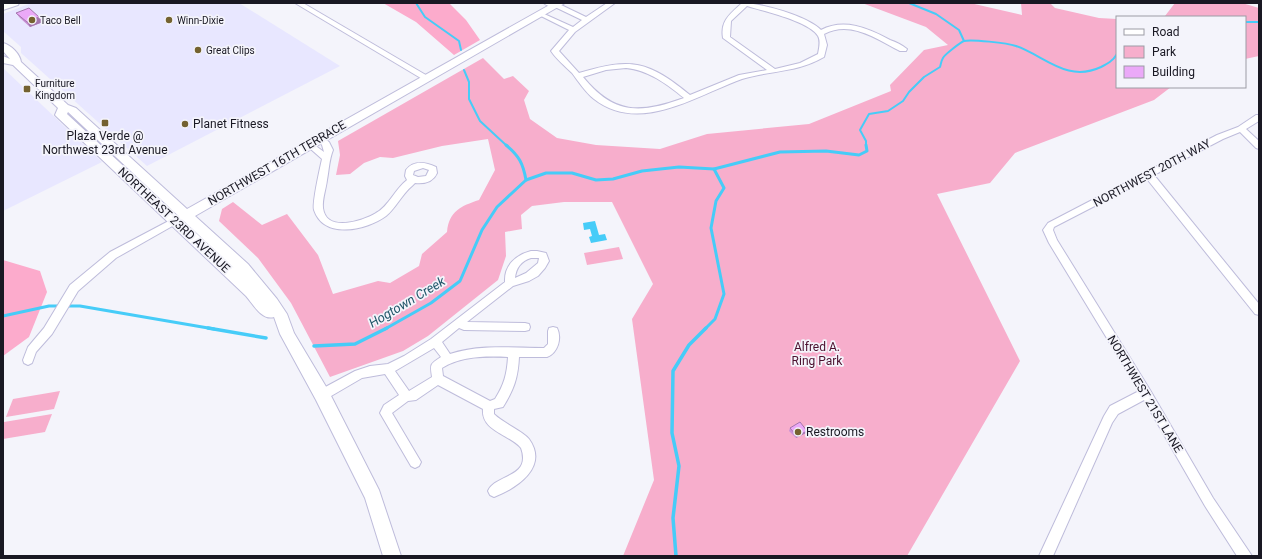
<svg xmlns="http://www.w3.org/2000/svg" width="1262" height="559" font-family="Roboto,sans-serif">
	<style>
		.built { fill: #e8e7ff }
		.green { fill: #f7aecc }
		.forest { fill: #fcabcc }
		.water { fill: #46ccf8 }
		.lines { fill: none; stroke-linecap: round; stroke-linejoin: round }
		.stream-far2 { stroke: #46ccf8; stroke-width: 2 }
		.stream-far1 { stroke: #46ccf8; stroke-width: 3 }
		.stream { stroke: #46ccf8; stroke-width: 3.5 }
		.street-casing { stroke: #bebcdb; stroke-width: 2 }
		.secondary-casing { stroke: #bebcdb; stroke-width: 2 }
		.primary-casing { stroke: #bebcdb; stroke-width: 2 }
		.street { fill: #fff; fill-rule: evenodd }
		.secondary { fill: #fff; fill-rule: evenodd }
		.primary { fill: #fff; fill-rule: evenodd }
		.wall { fill: #ca91d5 }
		.shaded-wall { fill: #a476ae }
		.building { fill: #eba9f8; stroke: #a476ae }
		.poi-dot { fill: #746230; stroke: #f4f4fb; stroke-width: 1.5 }
		.labels { text-anchor: middle; dominant-baseline: central; stroke-width: 3.5; stroke-linejoin: round; paint-order: stroke }
		.far-poi-label { font-size: 10px; fill: #191823; stroke: #f4f4fb; text-anchor: start }
		.poi-label { font-size: 12px; fill: #191823; stroke: #f4f4fb; text-anchor: start }
		.street-label { font-size: 12px; fill: #191823; stroke: #f4f4fb }
		.park-label { font-size: 12px; fill: #4b0f2e; stroke: #f4f4fb }
		.water-label { font-size: 13px; font-style: italic; fill: #22576a; stroke: #f4f4fb }
	</style>
	<rect width="100%" height="100%" fill="#f4f4fb"/>
	<!-- built -->
	<g class="built">
		<path d="M31 3H239L340 66 147 166 21 53V47L3 31V14Z"/>
		<path d="M3 68 102 162 3 211Z"/>
	</g>
	<!-- green -->
	<g class="green">
		<path d="M862 3H970L1022 15 1021 3H1050L1055 8 1099 18 1117 19V87H1171L1154 100 1015 153 990 183 937 194 1020 361 907 556H623L654 480 632 319 653 284 612 202H564L532 206 521 215 522 229 505 232 506 256 498 280 428 336 403 351 330 377 291 303 258 258 219 221 222 209 233 202 262 225 287 214 318 255 333 294 378 281 390 283 419 266 422 254 447 232C449 211 461 206 479 200L495 170 488 139 442 146 393 158 380 157 364 163 350 174 336 175 340 155 338 141 483 58 504 79 513 76 529 91 524 100 530 119 557 138 596 145 660 149 707 134 809 124 891 91 890 85 924 50 948 45 926 27Z"/>
		<path d="M1175 3H1242L1259 8V56L1245 59V17H1161L1165 16Z"/>
		<path d="M619 247 623 259 587 265 584 253Z"/>
		<path d="M60 391 54 409 6 417 13 399Z"/>
		<path d="M52 414 45 432 3 439 4 422Z"/>
	</g>
	<!-- forest -->
	<g class="forest">
		<path d="M383 3H449L466 20 480 40 454 55 416 22Z"/>
		<path d="M3 260 40 271 47 292 29 337 3 356Z"/>
	</g>
	<!-- water -->
	<path class="water" d="M595 221 599 235 605 234 607 240 591 243 589 237 592 236 590 229 584 230 583 223Z"/>
	<g class="lines">
		<!-- stream-far2 -->
		<g class="stream-far2">
			<path d="M416 3 425 17 459 41 461 50"/>
			<path d="M909 3 936 14 959 30 964 41"/>
			<path d="M1245 22H1259"/>
			<path d="M464 70 469 82V99L480 121 507 146"/>
			<path d="M866 146V141L860 130 869 114 888 111 903 101 909 92 924 77 940 67C941 64 941 61 943 58 944 55 961 42 964 41 971 39 1007 43 1016 46 1045 56 1067 83 1101 67 1107 64 1113 61 1117 54"/>
		</g>
		<!-- stream-far1 -->
		<g class="stream-far1">
			<path d="M506 145C519 156 523 163 526 180"/>
			<path d="M66 306H80L214 329"/>
			<path d="M3 316 49 306H60"/>
			<path d="M385 329 431 303 460 281 482 230 497 207 526 180 546 173H572L596 180 613 179 642 171 679 167 714 169 780 152 826 151 859 155 867 151 866 145"/>
			<path d="M705 329 715 319 724 294 711 228 716 201 724 188 714 169"/>
		</g>
		<!-- stream -->
		<g class="stream">
			<path d="M208 328 266 338"/>
			<path d="M314 346 355 344 387 328"/>
			<path d="M676 556 673 518 679 466 672 433 673 371 689 345 706 328"/>
		</g>
		<!-- street casing -->
		<g class="street-casing">
			<g id="street">
				<path d="M295 3H303L431 78 427 80H424Z"/>
				<path d="M543 3 559 4 586 17 607 3H615L575 32 559 51 579 73C632 57 648 61 690 95L739 75 767 70 723 38C720 21 730 14 742 3 761 3 807 16 821 30 844 18 868 28 890 40 896 42 902 45 907 49L906 51H900C876 39 851 20 824 34L827 45 824 57C797 73 771 70 742 79 697 95 640 135 594 99 585 92 579 82 572 73 565 66 557 60 551 51L569 30 537 14 542 13 573 27 582 20 557 8H552ZM747 6C763 11 809 21 818 36 821 41 819 48 818 54L800 63 775 69 730 37 731 21ZM626 68C648 70 667 84 684 98 640 114 614 115 583 77L606 70Z"/>
				<path d="M1256 115H1259V121L1246 129 1259 141V149L1256 148 1240 132 1223 139 1154 175 1259 304V315L1255 314 1147 179 1054 227 1053 230 1057 240 1150 390 1213 498 1252 556H1237L1205 506 1144 400 1118 414 1112 423 1053 556H1039L1104 416 1110 406 1139 391 1049 243 1043 230 1048 223 1217 135 1238 127Z"/>
				<path d="M320 135 329 142 333 150C329 160 329 170 327 180 326 189 322 199 323 208 326 233 363 221 376 213 389 206 395 189 407 180L405 176 406 170C414 160 425 162 436 167L437 173C433 182 425 184 415 183L412 186C402 194 396 208 386 216 367 230 324 240 314 210 312 203 320 168 322 159L305 144 309 141 324 152 322 145 316 138ZM423 168 429 170 426 176 418 177 413 175 414 171Z"/>
				<path d="M180 215 183 216 185 218 183 220 116 258 78 291 52 334 36 352 32 363 28 365 24 363 23 360 28 347 44 328 70 285 110 252Z"/>
				<path d="M531 251H537L546 253 549 261 545 268 538 276 529 281 513 286 467 322 525 323 529 324 530 327 529 330 525 331 464 330 459 328 442 342 450 354C480 344 513 348 544 348L548 344V331L549 328 553 327 557 328C562 338 558 353 547 357H519C518 378 514 389 503 407L494 409V414C503 423 524 432 529 439 549 467 517 488 494 497L490 495 488 491C495 474 532 478 521 448 509 434 481 431 483 409L438 385 416 400 408 401 392 413 421 462 419 466 415 468 411 466 380 413 384 405 399 395 385 374 362 378 326 399 322 400 318 399 316 395 318 391 355 371 370 366 388 364 404 356 431 339 505 282C504 265 516 255 531 251ZM531 258H539L538 263 526 273 515 278C516 268 521 261 531 258ZM434 348 441 357C430 364 430 364 432 377L409 391 395 371ZM508 357C507 374 504 385 495 399L490 401 443 376 442 368C461 356 486 356 508 357Z"/>
			</g>
		</g>
		<!-- secondary casing -->
		<g class="secondary-casing">
			<path id="secondary" d="M553 3H565L195 216 248 264 277 299 287 314 294 333 328 390 379 490 401 556H383L365 498 316 400 280 334 274 317C262 321 253 304 246 296L57 117 55 115 58 108 13 65 3 63V56L10 59 3 51V43C11 45 20 54 21 62L68 105 76 108 187 209ZM68 112 235 269 67 114Z"/>
		</g>
		<!-- primary casing -->
		<g class="primary-casing">
			<path id="primary" d="M3 3H19L18 5 3 10Z"/>
		</g>
		<!-- street -->
		<use href="#street" class="street"/>
		<!-- secondary -->
		<use href="#secondary" class="secondary"/>
		<!-- primary -->
		<use href="#primary" class="primary"/>
	</g>
	<!-- wall -->
	<g class="wall">
		<path d="M16 13 39 17 43 22 30 27 20 18Z"/>
		<path d="M790 428 807 431 806 433 796 438 789 431Z"/>
	</g>
	<!-- shaded-wall -->
	<g class="shaded-wall">
		<path d="M39 17 43 22 30 27 27 22Z"/>
		<path d="M807 431 806 433 796 438 797 436Z"/>
	</g>
	<!-- building -->
	<g class="building">
		<path d="M29 8 39 17 27 22 16 13Z"/>
		<path d="M800 422 807 431 797 436 790 428Z"/>
	</g>
	<!-- markers -->
	<g class="poi-dot">
		<circle cx="32" cy="20" r="4"/>
		<circle cx="169" cy="20" r="4"/>
		<circle cx="198" cy="50" r="4"/>
		<rect x="23" y="85" width="8" height="8" rx="2"/>
		<rect x="101" y="119" width="8" height="8" rx="2"/>
		<circle cx="185" cy="124" r="4"/>
		<circle cx="798" cy="432" r="4"/>
	</g>
	<g class="labels">
		<!-- far-poi labels -->
		<g class="far-poi-label">
			<text x="40" y="20">Taco Bell</text>
			<text x="177" y="20">Winn-Dixie</text>
			<text x="206" y="50">Great Clips</text>
			<text x="35" y="83">Furniture<tspan x="35" dy="12">Kingdom</tspan></text>
		</g>
		<!-- poi labels -->
		<g class="poi-label">
			<text x="193" y="124">Planet Fitness</text>
			<text x="105" y="136" text-anchor="middle">Plaza Verde @<tspan x="105" dy="14">Northwest 23rd Avenue</tspan></text>
			<text x="806" y="432">Restrooms</text>
		</g>
		<!-- street labels -->
		<g class="street-label">
			<text transform="translate(277 163) rotate(-30)">NORTHWEST 16TH TERRACE</text>
			<text transform="translate(1152 173) rotate(-28)">NORTHWEST 20TH WAY</text>
			<text transform="translate(174 220) rotate(43)">NORTHEAST 23RD AVENUE</text>
			<text transform="translate(1145 394) rotate(59)">NORTHWEST 21ST LANE</text>
		</g>
		<!-- park labels -->
		<g class="park-label">
			<text x="817" y="347">Alfred A.<tspan x="817" dy="14">Ring Park</tspan></text>
		</g>
		<!-- water labels -->
		<g class="water-label">
			<text transform="translate(407 302) rotate(-31)">Hogtown Creek</text>
		</g>
	</g>
	<!-- border -->
	<rect width="1262" height="559" fill="none" stroke="#191823" stroke-width="8"/>
	<!-- legend -->
	<rect x="1116" y="16" width="130" height="72" fill="#f4f4fb" stroke="#9c9ca5"/>
	<rect x="1124" y="29" width="20" height="6" fill="#ffffff" stroke="#9c9ca5"/>
	<text x="1152" y="36" font-size="12" fill="#191823">Road</text>
	<rect x="1124" y="46" width="20" height="12" fill="#f7aecc" stroke="#9c9ca5"/>
	<text x="1152" y="56" font-size="12" fill="#191823">Park</text>
	<rect x="1124" y="66" width="20" height="12" fill="#eba9f8" stroke="#9c9ca5"/>
	<text x="1152" y="76" font-size="12" fill="#191823">Building</text>
</svg>
